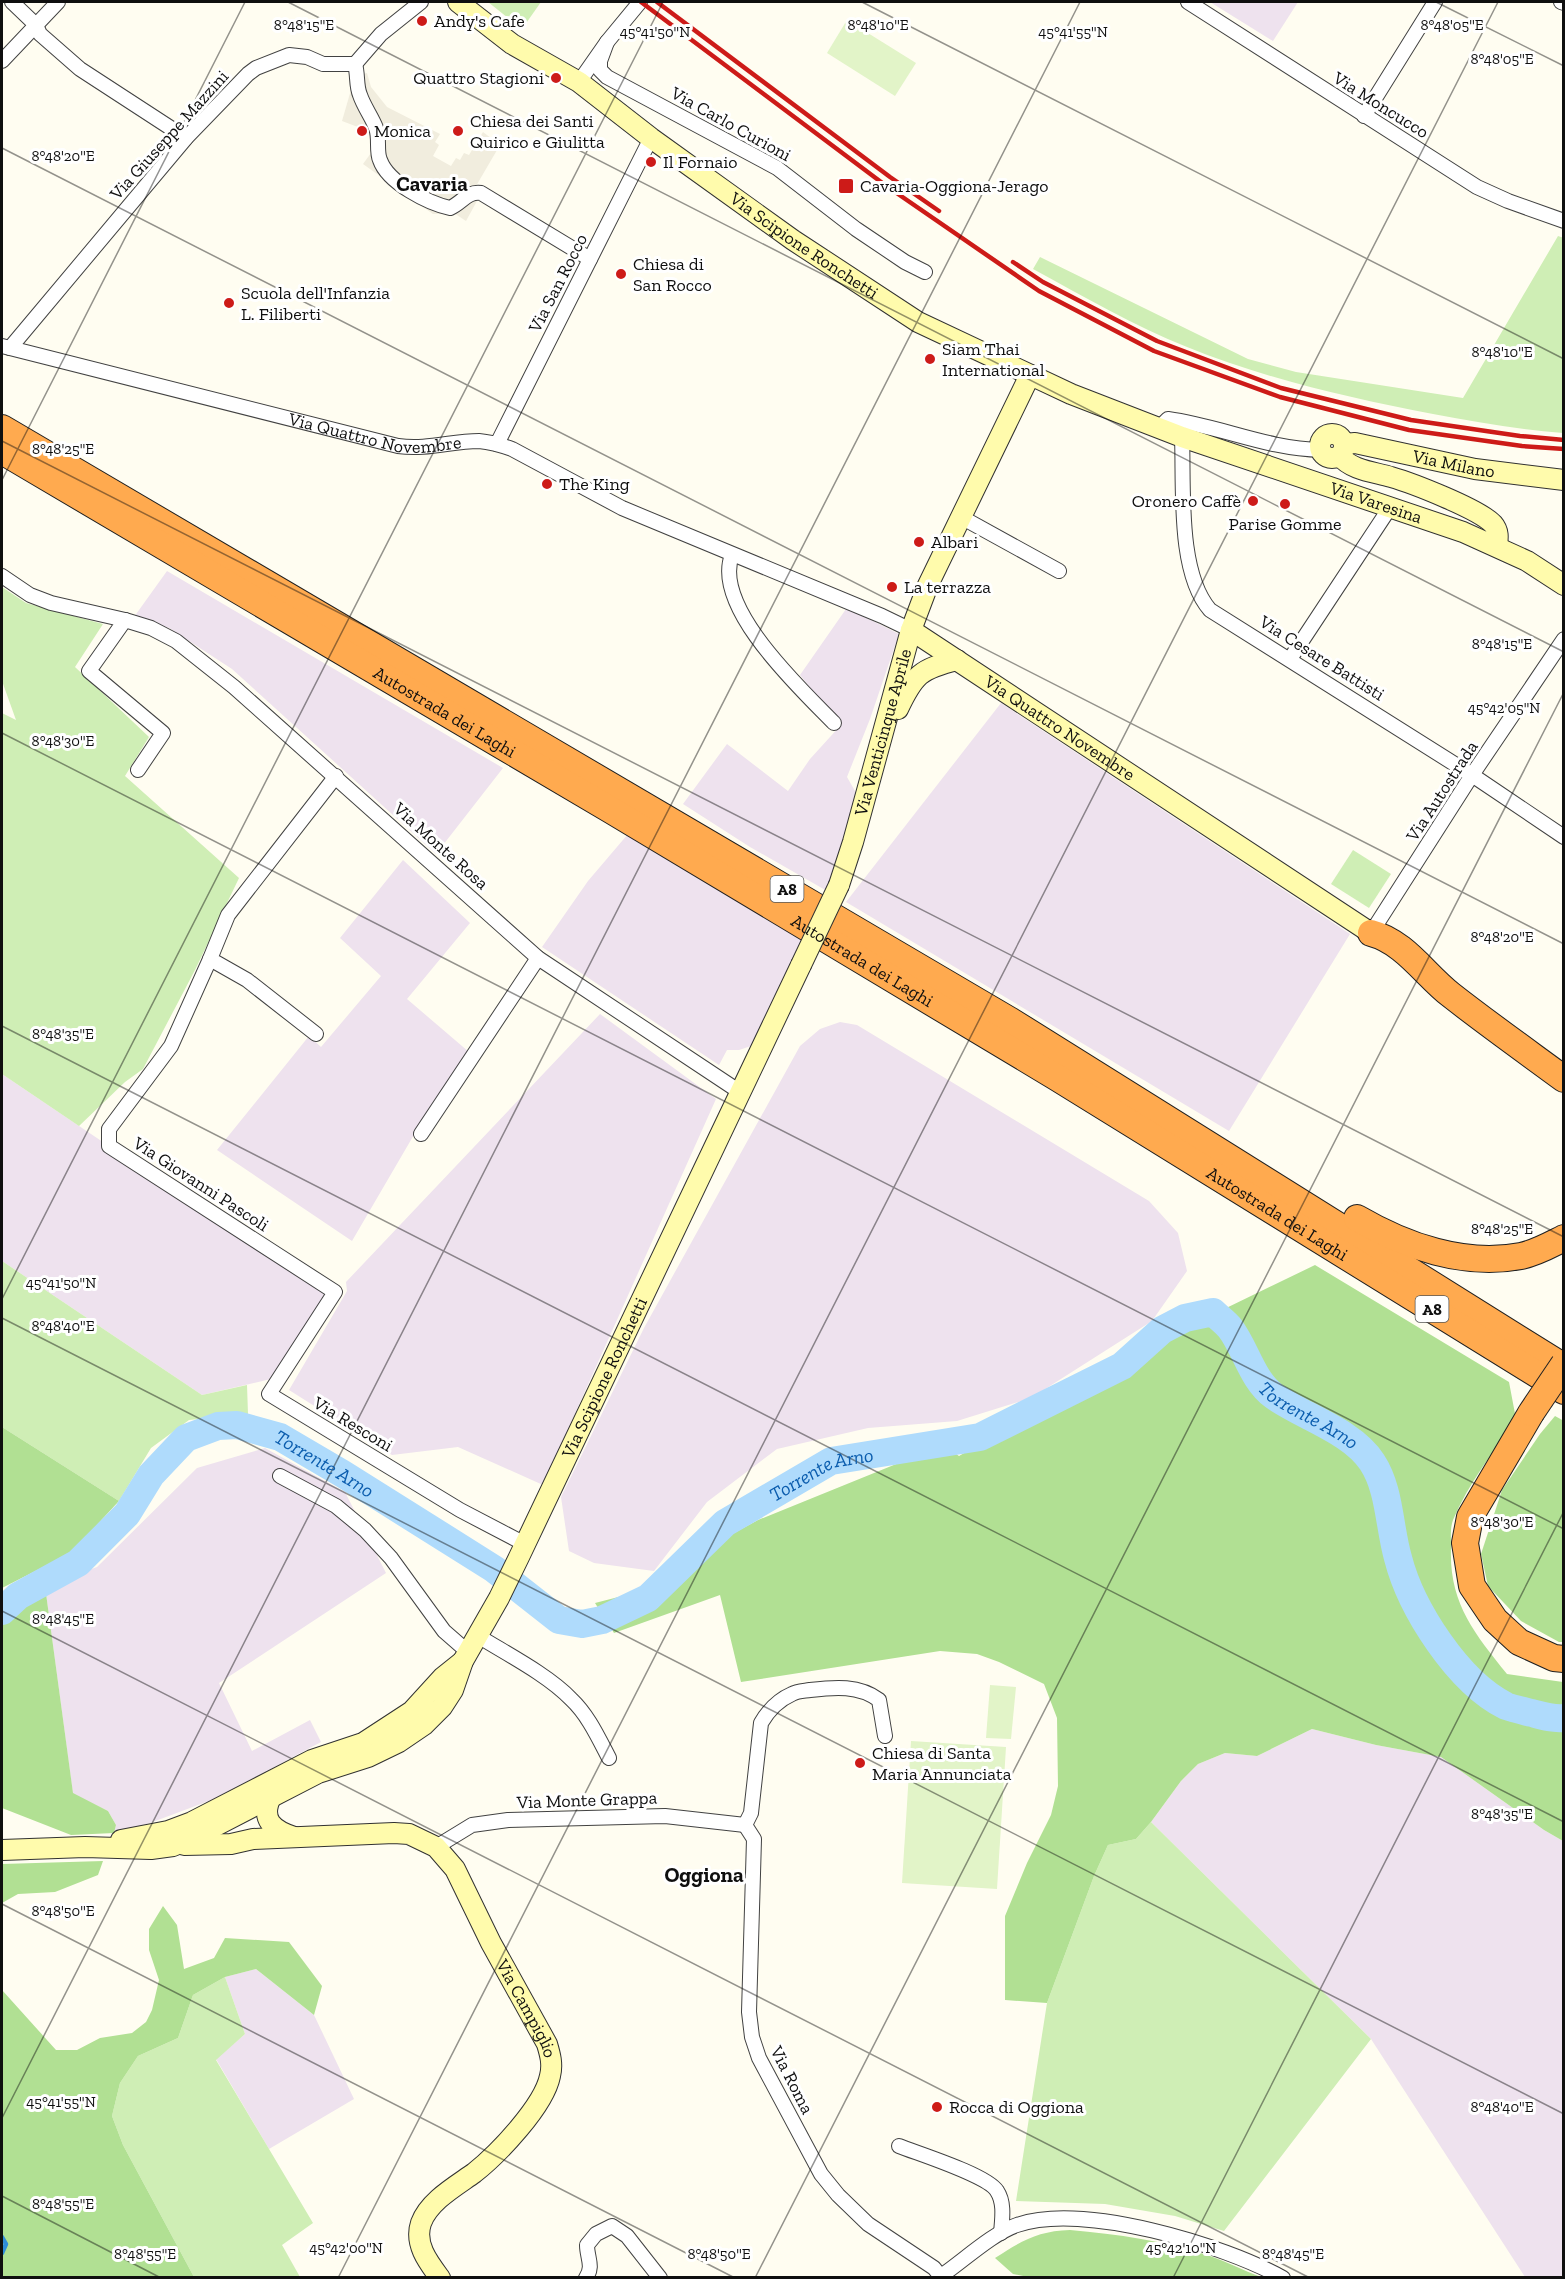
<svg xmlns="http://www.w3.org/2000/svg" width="1565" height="2279" font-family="'Zilla Slab',serif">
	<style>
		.industrial { fill: #eee2ee }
		.green { fill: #cfeeb5 }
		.forest { fill: #b1e093 }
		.pitch { fill: #e2f4c8 }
		.plaza { fill: #f1edde }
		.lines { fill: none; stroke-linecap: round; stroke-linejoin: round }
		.stream { stroke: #2f8cda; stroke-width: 4.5 }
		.river { stroke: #afdbfc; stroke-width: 28 }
		.street-casing { stroke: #424242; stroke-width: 16 }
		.secondary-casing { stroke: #313131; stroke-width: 22 }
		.highway-casing { stroke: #202020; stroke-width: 28 }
		.street { stroke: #fff; stroke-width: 14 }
		.secondary { stroke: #fffbac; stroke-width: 20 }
		.highway { stroke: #ffaa4f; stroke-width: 26 }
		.rail { stroke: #cd1b18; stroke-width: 4.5 }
		.secondary-bridge-casing { stroke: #313131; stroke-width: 22; stroke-linecap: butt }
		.highway-bridge-casing { stroke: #202020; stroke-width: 28; stroke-linecap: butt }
		.secondary-bridge { stroke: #fffbac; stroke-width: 20 }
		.highway-bridge { stroke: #ffaa4f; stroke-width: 26 }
		.ticks { fill: none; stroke: #0f0f0f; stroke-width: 1.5; stroke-opacity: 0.45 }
		.poi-dot { fill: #cd1b18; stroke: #fff; stroke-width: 2 }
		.labels { text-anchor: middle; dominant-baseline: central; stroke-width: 6; stroke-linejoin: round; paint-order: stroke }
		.shield { fill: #fff; stroke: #575757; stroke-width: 1.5 }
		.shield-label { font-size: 16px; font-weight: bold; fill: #0f0f0f }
		.poi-label { font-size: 18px; fill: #0f0f0f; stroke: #fff; text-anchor: start }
		.street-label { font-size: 18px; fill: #0f0f0f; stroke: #fff }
		.water-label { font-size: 20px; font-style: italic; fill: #0b5dae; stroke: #fff }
		.quarter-label { font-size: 21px; font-weight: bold; fill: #0f0f0f; stroke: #fff }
		.ticks-label { font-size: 15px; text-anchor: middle; fill: #0f0f0f; stroke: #fff; stroke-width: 6; stroke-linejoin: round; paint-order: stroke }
	</style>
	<rect width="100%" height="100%" fill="#fffdf1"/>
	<!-- industrial -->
	<g class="industrial">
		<path d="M1210 2H1298L1273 41Z"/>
		<path d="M167 571 503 768 436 854 232 669 169 628 134 617Z"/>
		<path d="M846 609 853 611 899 634 870 719 847 777 855 791V804L827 891 750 847 683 804 727 744 788 791 810 759 840 726 800 675Z"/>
		<path d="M1001 703 1350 934 1229 1131 846 902Z"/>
		<path d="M628 834 637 842 805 940 754 1045 739 1050H727L719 1065 542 947 588 881Z"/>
		<path d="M403 860 470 923 407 999 469 1052 415 1133 352 1241 217 1150 309 1036 321 1047 381 976 340 938Z"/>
		<path d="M600 1014 716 1099 543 1485 458 1447 392 1455 289 1390 347 1291 346 1282Z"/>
		<path d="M840 1022 857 1025 1149 1201 1178 1233 1187 1271 1152 1321 1031 1398 957 1421 868 1428 777 1449 707 1502 654 1571 594 1563 569 1551 561 1497 644 1328 800 1046 820 1029Z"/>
		<path d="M2 1074 327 1293 271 1379 202 1395 2 1261Z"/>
		<path d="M265 1448 345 1492 386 1573 219 1683 252 1751 310 1720 321 1742 214 1799 150 1823 114 1833 116 1825 108 1811 73 1794 45 1586 97 1567 197 1468Z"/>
		<path d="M1312 1729 1376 1745 1441 1757 1544 1830 1563 1841V2277H1525L1371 2039 1151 1822 1181 1781 1198 1764 1225 1753 1257 1756Z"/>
		<path d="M256 1969 314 2015 354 2099 269 2149 216 2059 245 2034 225 1977Z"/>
	</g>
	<!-- green -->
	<g class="green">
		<path d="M488 2H541L522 29Z"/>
		<path d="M1558 236 1564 238 1563 433C1520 430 1476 422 1433 414 1349 398 1266 379 1187 347 1134 326 1083 296 1033 269L1040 257 1248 359 1296 372 1463 398Z"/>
		<path d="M2 587 26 603 103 624 75 667 149 737 125 776 239 878 195 970 143 1069 125 1082 79 1126 2 1074V713L16 720 2 681Z"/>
		<path d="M1353 850 1391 874 1369 908 1331 884Z"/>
		<path d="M2 1261 202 1395 247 1385 248 1414 189 1420 151 1448 119 1501 2 1427Z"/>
		<path d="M1151 1822 1371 2039 1224 2231 1175 2216 1105 2204 1016 2201 1047 2003 1094 1876 1108 1845 1136 1839Z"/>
		<path d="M225 1977 245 2034 216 2060 313 2223 282 2245 300 2277H194L123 2145 112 2116 120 2083 138 2056 178 2038 193 1995Z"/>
	</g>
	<!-- forest -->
	<g class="forest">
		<path d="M1315 1265 1509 1382 1516 1419C1494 1451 1468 1484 1453 1520 1450 1528 1451 1539 1451 1548 1449 1603 1474 1633 1507 1674L1563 1682V1841L1544 1830 1441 1757 1376 1745 1312 1729 1257 1756 1225 1753 1198 1764 1181 1781 1151 1822 1136 1839 1108 1845 1094 1876 1047 2003 1005 2000V1916L1027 1863 1051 1815 1058 1786 1057 1718 1044 1684 999 1662 977 1654 940 1651 741 1682 720 1595 614 1633 595 1603 630 1594 670 1568 758 1520 943 1445 959 1456 1037 1411 1144 1354 1183 1329Z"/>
		<path d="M1555 1416 1564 1421 1563 1642H1559L1521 1621 1488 1586 1481 1554 1502 1490 1540 1434Z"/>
		<path d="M2 1427 119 1501 71 1553 2 1588Z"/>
		<path d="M45 1586 73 1793 108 1811 116 1825 114 1833 71 1835 2 1808V1625Z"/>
		<path d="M103 1861 98 1875 55 1892 18 1894 2 1903V1864Z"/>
		<path d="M163 1906 177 1925 184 1969 214 1958 225 1938 289 1942 322 1986 314 2015 256 1969 225 1977 193 1995 178 2038 138 2056 120 2083 112 2116 123 2145 194 2277H2V1990L56 2050H77L100 2038 132 2033 146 2022 152 2010 159 1980 149 1950V1929Z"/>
		<path d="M1070 2230C1117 2234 1166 2241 1210 2256 1228 2262 1244 2271 1261 2277H1028L1013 2274 995 2258C1021 2241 1038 2231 1070 2230Z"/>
	</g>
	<!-- pitch -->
	<g class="pitch">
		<path d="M847 20 916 63 895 96 827 53Z"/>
		<path d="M990 1685 1016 1687 1011 1739 986 1738Z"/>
		<path d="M911 1741 1006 1747 997 1889 902 1883Z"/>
	</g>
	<!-- plaza -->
	<path class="plaza" d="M367 73 371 87 387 107 440 134 435 142 439 145 433 156 451 166 456 158 460 160 464 153 469 155 483 132 500 145 476 186 483 190 466 221 454 213 433 214 363 164 371 153V132L342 121 355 76Z"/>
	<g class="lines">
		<!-- stream -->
		<path class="stream" d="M2 2237 6 2244 2 2253"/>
		<!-- river -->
		<path class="river" id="s1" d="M2 1611 18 1596 78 1563 127 1514 151 1475 186 1438 218 1426 237 1425 280 1437 343 1474 494 1569 559 1620 582 1624 602 1620 648 1598 725 1523 831 1461 980 1437 1122 1366 1162 1330 1185 1318 1213 1312C1218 1317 1225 1322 1230 1328 1246 1349 1252 1380 1274 1396 1304 1417 1352 1431 1372 1462 1390 1489 1389 1527 1398 1558 1411 1609 1458 1682 1506 1706 1514 1709 1524 1711 1532 1713 1543 1716 1552 1719 1564 1718"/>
		<!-- street casing -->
		<g class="street-casing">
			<g id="street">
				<path d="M12 2 36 25 40 34 80 69 186 138"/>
				<path d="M1188 2 1477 187 1508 201 1564 221"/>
				<path d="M1561 2 1564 3"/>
				<path d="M607 42 600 61V70L607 77 777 168 856 229 905 262 925 272"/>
				<path d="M2 61 58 2"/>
				<path d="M355 64C358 74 356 86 360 95 364 107 372 117 376 128 380 138 376 151 380 160 388 183 428 203 450 208 462 203 467 191 481 193L590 259"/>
				<path d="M579 82 607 42 640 2"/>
				<path d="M1364 116 1435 2"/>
				<path id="s2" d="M2 346 398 446C428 450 451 441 479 441 490 442 501 445 512 449L622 508 882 616 911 630"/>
				<path d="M10 348 186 138 248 74 256 68 289 55 307 57 323 64H355L381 34 421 2"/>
				<path d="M1159 428 1168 419C1220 426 1267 449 1321 450"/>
				<path d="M1182 437C1184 486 1177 572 1210 610L1472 775 1564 837"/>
				<path d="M497 444 651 138"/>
				<path d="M961 517 1059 571"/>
				<path d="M732 555C712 607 801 689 834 723"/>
				<path d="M2 576 30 595 51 603 125 620 151 628 176 641 234 687 538 958 740 1092"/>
				<path d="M125 620 89 671 163 733 138 770"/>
				<path d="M1290 659 1391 506"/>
				<path d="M1371 933 1472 775 1564 639"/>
				<path d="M210 959 171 1046 109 1129V1146L335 1292 269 1394 460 1510 525 1544"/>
				<path d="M316 1034 247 980 210 959 228 915 336 776"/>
				<path d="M421 1134 538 958"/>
				<path d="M280 1476 336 1506 365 1530 391 1558 444 1631 468 1652"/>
				<path d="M478 1636C507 1654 548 1675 571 1699 588 1715 598 1737 609 1758"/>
				<path d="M745 1825 754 1839 749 2012 752 2037 759 2058 821 2174 838 2195 868 2224 934 2268 942 2278"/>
				<path d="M745 1825 751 1813 761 1723C768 1711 778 1700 792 1694 797 1691 804 1691 810 1690 835 1687 859 1685 879 1700L885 1736"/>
				<path d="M436 1847 472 1825 508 1820 665 1816 745 1825"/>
				<path d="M899 2146C919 2154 987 2175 997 2191 1005 2203 1002 2220 1001 2233"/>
				<path d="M941 2276C963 2261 993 2233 1017 2225 1083 2202 1224 2245 1283 2278"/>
				<path d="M586 2278C594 2266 587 2258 587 2245L596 2234 612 2226 627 2236 660 2278"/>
			</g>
		</g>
		<!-- secondary casing -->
		<g class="secondary-casing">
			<g id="secondary">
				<path id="s3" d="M458 2 512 44 579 82 651 138 793 240 918 322 1071 394 1182 437 1463 532 1527 561 1564 585"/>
				<circle cx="1332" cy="446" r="12"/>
				<path id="s4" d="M1345 444 1355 443 1475 469 1564 480"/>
				<path d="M1340 456C1351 470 1374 472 1391 477 1412 483 1479 509 1493 524 1499 531 1498 538 1497 546"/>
				<path id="s5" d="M911 630 1371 933"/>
				<path d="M898 709C914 675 920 669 957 660"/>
				<path id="s6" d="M839 885 853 842 911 630 928 585 1030 375"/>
				<path d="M271 1797C260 1820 273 1830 294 1837"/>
				<path d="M121 1840 168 1831 192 1822 312 1760 363 1743 412 1711 443 1677 463 1661"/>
				<path id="s7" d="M184 1845 231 1844 253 1839 394 1833 409 1834 436 1847 455 1869 491 1943 547 2044C550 2054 553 2064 550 2076 544 2106 498 2154 474 2173 456 2186 429 2201 421 2223 414 2244 428 2262 440 2278"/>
				<path id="s8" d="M2 1850 85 1847 151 1849 173 1846 198 1835 318 1773 368 1757 399 1742 424 1725 442 1707 453 1690 463 1661 499 1598 519 1557 801 965"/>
			</g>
		</g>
		<!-- highway casing -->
		<g class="highway-casing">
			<g id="highway">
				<path d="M2 428 1011 1021 1564 1367"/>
				<path id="s9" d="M2 451 609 809 1056 1077 1564 1391"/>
				<path d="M1371 933C1405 942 1425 975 1451 995 1488 1024 1526 1051 1564 1079"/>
				<path d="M1357 1218C1405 1246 1464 1267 1521 1256 1536 1253 1550 1245 1564 1238"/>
				<path d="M1531 1413 1470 1517 1465 1543 1472 1586 1495 1620 1519 1642 1554 1658 1564 1659"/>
			</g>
		</g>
		<!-- street -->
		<use href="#street" class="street"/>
		<!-- secondary -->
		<use href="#secondary" class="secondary"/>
		<!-- highway -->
		<use href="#highway" class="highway"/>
		<!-- rail -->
		<g class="rail">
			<path d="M641 2 885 185 1039 291 1154 351 1280 397 1409 430 1522 446 1564 449"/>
			<path d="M657 2 890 177 939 211"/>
			<path d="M1013 262 1043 282 1157 341 1281 388 1411 420 1520 436 1564 440"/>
		</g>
		<!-- secondary-bridge casing -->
		<g class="secondary-bridge-casing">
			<path id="secondary-bridge" d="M801 965 839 885"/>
		</g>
		<!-- highway-bridge casing -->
		<g class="highway-bridge-casing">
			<path id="highway-bridge" d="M1531 1413 1564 1364"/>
		</g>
		<!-- secondary-bridge -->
		<use href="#secondary-bridge" class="secondary-bridge"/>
		<!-- highway-bridge -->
		<use href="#highway-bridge" class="highway-bridge"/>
	</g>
	<!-- ticks -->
	<path class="ticks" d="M288 2 1564 652M862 2 1564 359M1436 2 1564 66M2 148 1564 944M2 441 1564 1237M2 480 245 2M2 733 1564 1529M2 1026 1564 1822M2 1299 663 2M2 1318 1564 2114M2 1611 1310 2278M2 1904 735 2278M2 2118 1080 2M2 2196 161 2278M338 2278 1498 2M755 2278 1564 692M1173 2278 1564 1511"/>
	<!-- markers -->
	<g class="poi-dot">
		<circle cx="422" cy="21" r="6"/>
		<circle cx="556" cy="78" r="6"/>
		<circle cx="362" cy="131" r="6"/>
		<circle cx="458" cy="131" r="6"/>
		<circle cx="651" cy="162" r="6"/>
		<rect x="838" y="178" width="16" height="16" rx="3"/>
		<circle cx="621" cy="274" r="6"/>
		<circle cx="229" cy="303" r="6"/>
		<circle cx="930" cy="359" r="6"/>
		<circle cx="547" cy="484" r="6"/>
		<circle cx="1253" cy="501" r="6"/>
		<circle cx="1285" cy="504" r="6"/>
		<circle cx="919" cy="542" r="6"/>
		<circle cx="892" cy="587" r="6"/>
		<circle cx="860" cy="1763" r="6"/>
		<circle cx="937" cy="2107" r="6"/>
	</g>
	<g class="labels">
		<!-- shield labels -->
		<g class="shield">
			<rect x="770.5" y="876" width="33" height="26" rx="4.5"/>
			<rect x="1415.5" y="1296" width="33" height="26" rx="4.5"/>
		</g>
		<g class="shield-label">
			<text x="787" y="889">A8</text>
			<text x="1432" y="1309">A8</text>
		</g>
		<!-- poi labels -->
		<g class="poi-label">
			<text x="434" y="21">Andy's Cafe</text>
			<text x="544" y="78" text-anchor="end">Quattro Stagioni</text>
			<text x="470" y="121">Chiesa dei Santi<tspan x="470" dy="21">Quirico e Giulitta</tspan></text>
			<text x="374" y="131">Monica</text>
			<text x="663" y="162">Il Fornaio</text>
			<text x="860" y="186">Cavaria-Oggiona-Jerago</text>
			<text x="633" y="264">Chiesa di<tspan x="633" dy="21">San Rocco</tspan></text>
			<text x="241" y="293">Scuola dell'Infanzia<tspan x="241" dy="21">L. Filiberti</tspan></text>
			<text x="942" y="349">Siam Thai<tspan x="942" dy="21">International</tspan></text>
			<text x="559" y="484">The King</text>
			<text x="1241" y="501" text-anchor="end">Oronero Caffè</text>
			<text x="1285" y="524" text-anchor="middle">Parise Gomme</text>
			<text x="931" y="542">Albari</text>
			<text x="904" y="587">La terrazza</text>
			<text x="872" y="1753">Chiesa di Santa<tspan x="872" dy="21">Maria Annunciata</tspan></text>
			<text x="949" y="2107">Rocca di Oggiona</text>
		</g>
		<!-- street labels -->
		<g class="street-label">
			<text transform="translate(1381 105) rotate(32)">Via Moncucco</text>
			<text transform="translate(731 124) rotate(29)">Via Carlo Curioni</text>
			<text transform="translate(169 135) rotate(-48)">Via Giuseppe Mazzini</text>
			<text stroke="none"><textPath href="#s3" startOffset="424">Via Scipione Ronchetti</textPath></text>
			<text transform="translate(558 283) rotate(-63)">Via San Rocco</text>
			<text stroke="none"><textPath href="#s2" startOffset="384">Via Quattro Novembre</textPath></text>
			<text stroke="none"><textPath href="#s4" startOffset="111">Via Milano</textPath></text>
			<text stroke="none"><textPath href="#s3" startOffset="1054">Via Varesina</textPath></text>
			<text transform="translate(1322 658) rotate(32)">Via Cesare Battisti</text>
			<text stroke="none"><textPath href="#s9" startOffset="514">Autostrada dei Laghi</textPath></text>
			<text stroke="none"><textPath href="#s5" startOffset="178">Via Quattro Novembre</textPath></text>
			<text stroke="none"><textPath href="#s6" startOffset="159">Via Venticinque Aprile</textPath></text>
			<text transform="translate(1442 791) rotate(-57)">Via Autostrada</text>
			<text transform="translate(441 846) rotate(42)">Via Monte Rosa</text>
			<text stroke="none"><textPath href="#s9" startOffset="1000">Autostrada dei Laghi</textPath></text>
			<text transform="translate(201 1184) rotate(33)">Via Giovanni Pascoli</text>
			<text stroke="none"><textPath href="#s9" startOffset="1486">Autostrada dei Laghi</textPath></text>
			<text stroke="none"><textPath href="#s8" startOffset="844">Via Scipione Ronchetti</textPath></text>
			<text transform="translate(353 1424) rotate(31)">Via Resconi</text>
			<text transform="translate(587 1800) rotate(-2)">Via Monte Grappa</text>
			<text stroke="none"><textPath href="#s7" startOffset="442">Via Campiglio</textPath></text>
			<text transform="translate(792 2080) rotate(63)">Via Roma</text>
		</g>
		<!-- water labels -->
		<g class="water-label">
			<text stroke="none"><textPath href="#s1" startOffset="1576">Torrente Arno</textPath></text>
			<text stroke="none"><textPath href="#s1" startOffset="406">Torrente Arno</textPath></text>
			<text stroke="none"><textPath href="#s1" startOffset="1000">Torrente Arno</textPath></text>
		</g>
		<!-- quarter labels -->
		<g class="quarter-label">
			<text x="432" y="183">Cavaria</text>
			<text x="704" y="1874">Oggiona</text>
		</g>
	</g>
	<g class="ticks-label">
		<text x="304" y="30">8°48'15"E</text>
		<text x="878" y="30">8°48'10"E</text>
		<text x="1452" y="30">8°48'05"E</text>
		<text x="655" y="37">45°41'50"N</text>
		<text x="1073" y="37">45°41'55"N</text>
		<text x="1502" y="64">8°48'05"E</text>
		<text x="63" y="161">8°48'20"E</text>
		<text x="1502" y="357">8°48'10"E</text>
		<text x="63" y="454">8°48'25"E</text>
		<text x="1502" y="649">8°48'15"E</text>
		<text x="1504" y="713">45°42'05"N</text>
		<text x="63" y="746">8°48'30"E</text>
		<text x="1502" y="942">8°48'20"E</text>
		<text x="63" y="1039">8°48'35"E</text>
		<text x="1502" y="1234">8°48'25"E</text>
		<text x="61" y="1288">45°41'50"N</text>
		<text x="63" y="1331">8°48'40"E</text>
		<text x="1502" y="1527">8°48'30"E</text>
		<text x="63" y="1624">8°48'45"E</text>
		<text x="1502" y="1819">8°48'35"E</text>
		<text x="63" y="1916">8°48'50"E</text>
		<text x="61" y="2107">45°41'55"N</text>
		<text x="1502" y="2112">8°48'40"E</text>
		<text x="63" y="2209">8°48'55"E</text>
		<text x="346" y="2253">45°42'00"N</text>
		<text x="1181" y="2253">45°42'10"N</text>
		<text x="145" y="2259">8°48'55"E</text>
		<text x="719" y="2259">8°48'50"E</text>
		<text x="1293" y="2259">8°48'45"E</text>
	</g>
	<!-- border -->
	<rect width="1565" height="2279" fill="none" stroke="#0f0f0f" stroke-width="6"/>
</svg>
